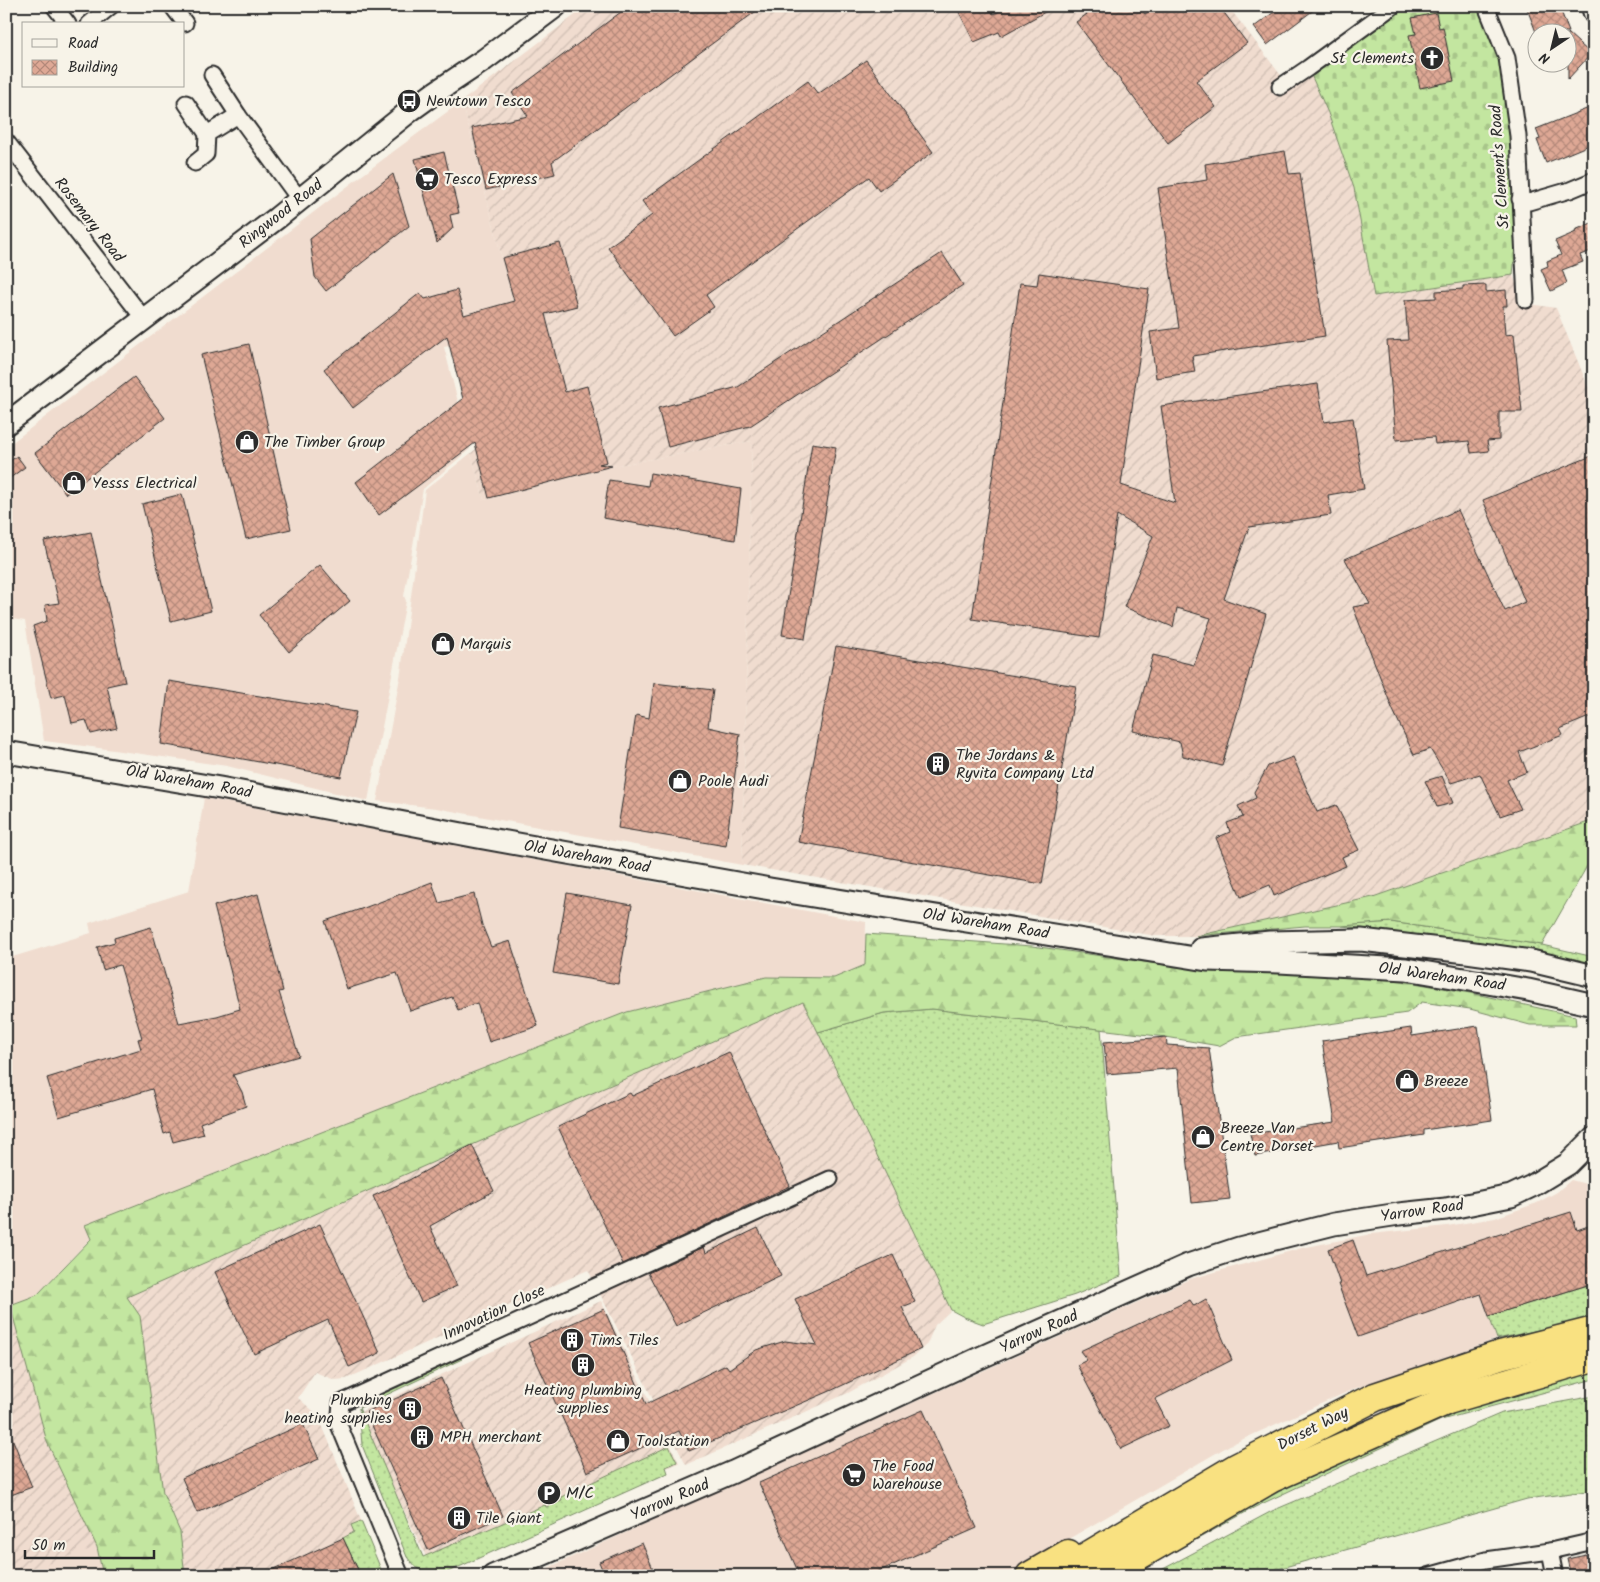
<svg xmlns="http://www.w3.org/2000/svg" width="1600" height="1582" font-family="Kalam,sans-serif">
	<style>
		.built { fill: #f0dccf }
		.industrial { fill: url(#industrial-furrows) }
		.grass { fill: url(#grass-dots); stroke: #786 }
		.forest { fill: url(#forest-firs); stroke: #786 }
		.cemetery { fill: url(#cemetery-stones); stroke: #786 }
		.building { fill: url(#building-cross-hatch); stroke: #2b2b2b }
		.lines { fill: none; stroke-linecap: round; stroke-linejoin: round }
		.street-casing { stroke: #2b2b2b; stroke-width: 19 }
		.secondary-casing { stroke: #2b2b2b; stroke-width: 25 }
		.highway-casing { stroke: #2b2b2b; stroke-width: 31 }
		.street { stroke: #f7f3e8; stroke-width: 15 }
		.secondary { stroke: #f7f3e8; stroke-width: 21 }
		.highway { stroke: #f9e181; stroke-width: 28 }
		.labels { text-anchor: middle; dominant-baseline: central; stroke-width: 4.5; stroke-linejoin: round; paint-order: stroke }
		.poi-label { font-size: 16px; fill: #2b2b2b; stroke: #f7f3e8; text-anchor: start }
		.street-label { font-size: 16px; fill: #2b2b2b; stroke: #f7f3e8 }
	</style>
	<defs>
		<pattern id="industrial-furrows" width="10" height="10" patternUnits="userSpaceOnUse" patternTransform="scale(1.25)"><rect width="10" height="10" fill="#f0dccf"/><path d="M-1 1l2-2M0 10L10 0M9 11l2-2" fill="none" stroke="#cebdb2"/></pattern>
		<pattern id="grass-dots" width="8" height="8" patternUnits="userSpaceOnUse" patternTransform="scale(1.25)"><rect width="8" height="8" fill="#c3e6a0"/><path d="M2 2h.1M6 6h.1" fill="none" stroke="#a8c58a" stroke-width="1.8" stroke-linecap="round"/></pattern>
		<pattern id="forest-firs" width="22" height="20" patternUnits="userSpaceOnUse" patternTransform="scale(1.25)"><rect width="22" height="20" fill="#c3e6a0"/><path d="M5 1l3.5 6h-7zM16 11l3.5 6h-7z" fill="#a8c58a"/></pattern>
		<pattern id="cemetery-stones" width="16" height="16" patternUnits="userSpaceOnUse" patternTransform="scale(1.25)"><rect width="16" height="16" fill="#c3e6a0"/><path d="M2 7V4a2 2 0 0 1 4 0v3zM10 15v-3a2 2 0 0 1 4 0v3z" fill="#a8c58a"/></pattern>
		<pattern id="building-cross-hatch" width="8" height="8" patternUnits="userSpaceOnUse" patternTransform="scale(1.25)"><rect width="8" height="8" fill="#dea895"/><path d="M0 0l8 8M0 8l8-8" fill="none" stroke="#b4897a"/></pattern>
	</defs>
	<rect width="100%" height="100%" fill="#f7f3e8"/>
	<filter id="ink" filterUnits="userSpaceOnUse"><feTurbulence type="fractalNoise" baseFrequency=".02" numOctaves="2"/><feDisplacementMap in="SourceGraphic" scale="10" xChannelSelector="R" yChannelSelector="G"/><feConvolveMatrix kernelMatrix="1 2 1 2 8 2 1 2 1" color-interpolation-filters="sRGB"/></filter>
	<g filter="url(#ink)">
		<!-- built -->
		<g class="built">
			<path d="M462 101 520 329 444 347 470 449 423 489 404 596 406 601 368 801 227 766 92 747 44 741 25 621 6 618V447L390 154Z"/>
			<path d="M752 441 742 865 436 808 377 801 401 672 425 490 471 453 484 500 608 467Z"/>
			<path d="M204 798 866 922 865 965 834 978 766 977 627 1012 85 1225 91 1238 37 1295 10 1305 97 1547 103 1576H6V959L91 933 89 923 189 891Z"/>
			<path d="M1571 1180 1594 1186V1283L1489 1316 1497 1339 1356 1388 1230 1445 1005 1576H530L996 1365 1190 1279 1302 1248 1371 1234 1447 1226 1495 1218 1537 1203 1557 1192Z"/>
		</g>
		<!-- industrial -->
		<g class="industrial">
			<path d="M587 6H1228L1286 82 1308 68 1328 113 1354 188 1374 296 1513 275 1523 303 1556 308 1594 401V820L1373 897 1196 936H1156L742 865 752 441 608 467 484 500 471 453 476 449 453 349 520 329 462 101Z"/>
			<path d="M804 1001 951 1310 935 1325 927 1344 913 1357 848 1393 686 1465 588 1270 346 1379 335 1380 315 1372 298 1398 318 1415 380 1567 381 1576H185L180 1532 163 1493 127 1297 472 1145Z"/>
			<path d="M6 1293 47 1442 97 1547 12 1576H6Z"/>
			<path d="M601 1301 679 1463 429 1563 358 1413Z"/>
		</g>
		<!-- grass -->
		<g class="grass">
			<path d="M1391 922 1542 945 1594 957V967L1539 953 1438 937 1342 926Z"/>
			<path d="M932 1009 1101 1029 1121 1276 1075 1295 983 1324 964 1317 951 1310 818 1032 884 1013Z"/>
			<path d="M1594 1283V1318L1497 1339 1489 1316Z"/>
			<path d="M457 1357 462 1359 359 1408 423 1557 545 1505 546 1507 562 1500 561 1497 669 1446 677 1462 666 1467 668 1473 441 1575H428L415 1567 407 1557 362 1445 359 1408 368 1399Z"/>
			<path d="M1594 1357V1379L1441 1420 1255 1507 1131 1576 1272 1478Z"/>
			<path d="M1594 1396V1490L1527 1499 1274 1570 1269 1576H1150L1272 1511 1502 1413Z"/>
			<path d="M361 1521 380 1567 381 1576H361L343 1538 354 1532 351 1525Z"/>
		</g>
		<!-- forest -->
		<g class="forest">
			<path d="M1594 820V854L1542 945 1391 922 1342 926H1305L1196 936 1373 897Z"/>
			<path d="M866 934 1032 946 1193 969 1347 976 1403 981 1471 993 1575 1016 1576 1025H1530L1470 1009 1422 1002 1407 1013 1236 1037 1219 1046 1166 1037 932 1009 884 1013 818 1032 803 1002 472 1145 127 1297 140 1316 163 1493 180 1532 185 1576H103L97 1547 47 1442 10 1305 37 1295 91 1239 85 1225 627 1012 766 977 834 978 865 965Z"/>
		</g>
		<!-- cemetery -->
		<path class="cemetery" d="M1393 6H1486L1507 58 1520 199 1513 275 1374 296 1354 188 1328 113 1308 68Z"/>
		<!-- building -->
		<g class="building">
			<path d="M629 6H763L552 162 555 174 486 190 472 128 528 116 512 93Z"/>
			<path d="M956 6H990L993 14 1011 6H1056L1001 36 999 32 974 42Z"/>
			<path d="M1098 6H1139L1145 14 1156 6H1219L1247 43 1196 81 1216 107 1168 143 1076 22Z"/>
			<path d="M1282 6H1319L1267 45 1254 27Z"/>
			<path d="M1526 6H1559L1569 32H1536Z"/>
			<path d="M1436 13 1439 28 1443 27 1454 81 1420 88 1409 35 1416 34 1412 18Z"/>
			<path d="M1568 33 1591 54 1568 79Z"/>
			<path d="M866 60 933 152 879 191 869 177 706 295 714 307 673 336 608 247 652 215 642 201 808 81 818 94Z"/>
			<path d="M1589 108 1594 119V143L1546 163 1537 140 1540 139 1536 129Z"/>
			<path d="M1285 151 1289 174 1300 173 1325 336 1192 356 1195 372 1156 378 1150 332 1179 328 1158 188 1207 180 1205 164Z"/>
			<path d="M444 152 459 213 450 215 453 228 437 243 415 159Z"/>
			<path d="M393 174 409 226 326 291 315 277 310 239Z"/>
			<path d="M1594 222V250L1580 255 1583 262 1562 270 1567 283 1551 291 1541 269 1548 266 1547 261 1561 255 1555 241 1576 232 1575 230Z"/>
			<path d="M560 243 577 306 545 314 565 392 587 386 607 462 599 464 612 466 489 498 475 443 379 515 356 482 463 399 447 336 353 408 324 369 420 293 425 299 457 290 464 315 514 301 502 258Z"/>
			<path d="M942 253 963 285 750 426 668 447 658 408 738 387Z"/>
			<path d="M1039 273 1149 289 1121 485 1175 503 1161 406 1318 384 1324 422 1353 418 1364 489 1328 495 1331 515 1249 527 1224 599 1266 614 1222 766 1183 756 1180 742 1133 731 1153 655 1194 665 1211 618 1177 608 1173 627 1124 607 1153 536 1117 515 1099 638 972 619 1020 283 1037 285Z"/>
			<path d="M1486 285V292L1506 290 1507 306H1503L1505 335 1514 334 1522 412H1499V440L1487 441 1489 451 1471 453 1469 441 1435 444 1434 437 1396 440 1387 341 1408 340 1405 300 1436 298V291L1463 289V286Z"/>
			<path d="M249 344 291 529 246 539 201 355Z"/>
			<path d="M134 377 165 418 66 494 35 453Z"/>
			<path d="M812 443 836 447 805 639 782 635Z"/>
			<path d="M1594 455V715L1560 729 1563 735 1519 752 1527 772 1507 780 1521 809 1500 816 1480 774 1451 783 1430 749 1414 755 1392 708 1353 607 1370 604 1345 559 1458 510 1505 611 1525 602 1483 500Z"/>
			<path d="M17 456 25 467 6 481V464Z"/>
			<path d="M650 473 741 489 735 540 603 518 609 480 648 486Z"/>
			<path d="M182 494 211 611 171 621 142 504Z"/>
			<path d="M91 532 125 682 107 686 117 728 91 734 86 720 72 723 65 695 51 698 33 626 47 621 45 605 59 603 44 541Z"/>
			<path d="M320 565 350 601 289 652 259 615Z"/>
			<path d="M836 646 1076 686 1042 884 798 842Z"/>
			<path d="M169 681 356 712 341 777 161 744Z"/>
			<path d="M654 683 713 690 708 727 740 734 726 846 618 828 636 715 649 718Z"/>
			<path d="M1293 757 1317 812 1336 805 1359 850 1342 857 1346 866 1274 896 1270 885 1241 897 1216 838 1230 832 1227 823 1243 817 1238 806 1256 798 1254 792 1268 766Z"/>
			<path d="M1442 776 1453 803 1437 807 1425 781Z"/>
			<path d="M432 882 439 903 474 894 482 925 491 947 510 941 538 1026 489 1042 477 1003 458 1010 452 997 410 1011 397 973 347 989 325 921 364 908Z"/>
			<path d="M567 893 632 905 618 984 553 973Z"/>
			<path d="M258 894 283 991 279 992 299 1056 233 1075 242 1092 246 1106 200 1123 204 1134 173 1142 170 1132 164 1134 152 1089 59 1117 47 1078 141 1049 138 1039 142 1038 120 965 103 970 97 947 115 942 114 938 151 927 179 1023 217 1016 240 1009 214 906Z"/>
			<path d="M1478 1026 1492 1120 1424 1130V1135L1339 1148 1338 1141 1255 1156 1250 1134 1335 1122 1322 1041 1411 1028 1412 1036Z"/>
			<path d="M1166 1037 1167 1045 1209 1048 1230 1199 1192 1203 1178 1068 1107 1074 1104 1042Z"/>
			<path d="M729 1052 790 1186 623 1264 558 1127 630 1093 632 1096Z"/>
			<path d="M472 1145 494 1191 430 1226 457 1286 421 1302 373 1196 409 1180Z"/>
			<path d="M1571 1212 1577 1230 1594 1224V1283L1489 1316 1481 1294 1358 1337 1338 1284H1340L1328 1249 1353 1240 1366 1276Z"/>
			<path d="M320 1224 380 1353 349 1367 328 1320 254 1354 215 1272Z"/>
			<path d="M758 1228 781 1276 676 1326 648 1273 704 1247 706 1253Z"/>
			<path d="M893 1255 915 1302 902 1307 921 1349 828 1392 689 1451 679 1431 587 1472 528 1343 604 1309 646 1404 726 1365 729 1369 756 1350 785 1341 817 1345 795 1299Z"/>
			<path d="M1206 1299 1232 1360 1155 1399 1169 1426 1121 1449 1077 1365 1087 1360 1080 1351 1190 1300 1194 1306Z"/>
			<path d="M441 1378 503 1516 428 1550 366 1412Z"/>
			<path d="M923 1410 977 1528 868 1576H800L759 1483Z"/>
			<path d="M6 1423 32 1487 6 1497Z"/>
			<path d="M303 1424 319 1459 197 1513 182 1478Z"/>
			<path d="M343 1538 361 1576H259Z"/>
			<path d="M642 1543 656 1576H605L599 1562Z"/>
			<path d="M1586 1555 1591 1576H1571L1567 1559Z"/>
		</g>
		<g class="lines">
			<!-- street casing -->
			<g class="street-casing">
				<g id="street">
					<path d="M54 6 68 24"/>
					<path d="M172 6 185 23"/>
					<path d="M1486 6 1507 58 1518 136 1526 300"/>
					<path d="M1589 6 1592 15"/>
					<path d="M89 24 111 6"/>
					<path d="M212 75 238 115 300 200"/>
					<path d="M1280 87 1308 68 1393 6"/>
					<path d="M186 103 207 134"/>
					<path d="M6 141 144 319"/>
					<path d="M195 163 206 154 207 134 238 115"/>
					<path d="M1520 199 1529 202 1570 190 1594 180"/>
					<path d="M1550 1551 1594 1541"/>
					<path d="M401 1576 339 1425 341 1403 830 1179"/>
					<path d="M1428 1576 1486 1560 1550 1551 1555 1576"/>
				</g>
			</g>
			<!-- secondary casing -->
			<g class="secondary-casing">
				<g id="secondary">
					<path d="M6 424 277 218 411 110 436 92 484 60 556 6"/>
					<path d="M6 752 220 788 478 837 770 889 1207 960 1279 962 1406 969 1528 990 1594 1005"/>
					<path d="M1201 949 1270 942 1361 940 1467 952 1531 961 1594 976"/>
					<path d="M493 1576 733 1472 975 1360 1188 1265 1239 1248 1334 1224 1399 1214 1446 1209 1511 1196 1532 1186 1568 1164 1594 1138"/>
				</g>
			</g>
			<!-- highway casing -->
			<g class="highway-casing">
				<g id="highway">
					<path d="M1030 1576 1068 1554"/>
					<path d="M1054 1576 1236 1468 1375 1397 1500 1355 1594 1331"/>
					<path d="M1103 1576 1272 1478 1448 1400 1594 1357"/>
				</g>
			</g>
			<!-- street -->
			<use href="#street" class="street"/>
			<!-- secondary -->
			<use href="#secondary" class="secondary"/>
			<!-- highway -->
			<use href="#highway" class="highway"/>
		</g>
	</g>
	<!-- icons -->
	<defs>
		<g id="church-disc" transform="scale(1.25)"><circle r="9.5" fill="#2b2b2b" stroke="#f7f3e8"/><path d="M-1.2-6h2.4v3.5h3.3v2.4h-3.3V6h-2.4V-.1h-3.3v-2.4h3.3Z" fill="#fff"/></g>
		<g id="bus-disc" transform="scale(1.25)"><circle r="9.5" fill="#2b2b2b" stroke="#f7f3e8"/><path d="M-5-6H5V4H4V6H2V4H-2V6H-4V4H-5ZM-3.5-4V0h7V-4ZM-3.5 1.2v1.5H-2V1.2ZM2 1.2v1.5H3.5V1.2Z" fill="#fff"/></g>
		<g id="supermarket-disc" transform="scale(1.25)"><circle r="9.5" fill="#2b2b2b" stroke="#f7f3e8"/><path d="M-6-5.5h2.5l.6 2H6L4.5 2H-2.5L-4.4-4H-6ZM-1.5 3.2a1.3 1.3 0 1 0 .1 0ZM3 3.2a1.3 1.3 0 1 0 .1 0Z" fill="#fff"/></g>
		<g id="shop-disc" transform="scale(1.25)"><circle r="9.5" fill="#2b2b2b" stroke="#f7f3e8"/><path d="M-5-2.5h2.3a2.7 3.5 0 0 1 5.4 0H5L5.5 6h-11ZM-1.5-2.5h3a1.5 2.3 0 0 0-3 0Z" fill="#fff"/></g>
		<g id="building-disc" transform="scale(1.25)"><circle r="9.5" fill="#2b2b2b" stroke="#f7f3e8"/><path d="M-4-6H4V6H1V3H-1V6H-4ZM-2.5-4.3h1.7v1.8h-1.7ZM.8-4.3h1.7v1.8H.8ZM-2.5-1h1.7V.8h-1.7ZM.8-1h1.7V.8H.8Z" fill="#fff"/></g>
		<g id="parking-disc" transform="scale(1.25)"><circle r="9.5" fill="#2b2b2b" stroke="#f7f3e8"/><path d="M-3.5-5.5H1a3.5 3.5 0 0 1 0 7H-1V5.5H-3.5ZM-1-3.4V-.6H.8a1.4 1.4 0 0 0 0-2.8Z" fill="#fff"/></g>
	</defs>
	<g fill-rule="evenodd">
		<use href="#church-disc" x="1432" y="58"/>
		<use href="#bus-disc" x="409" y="101"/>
		<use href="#supermarket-disc" x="427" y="179"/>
		<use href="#shop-disc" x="247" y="442"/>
		<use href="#shop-disc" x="74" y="483"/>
		<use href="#shop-disc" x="443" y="644"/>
		<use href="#building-disc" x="938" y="764"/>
		<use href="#shop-disc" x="680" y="781"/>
		<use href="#shop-disc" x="1407" y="1081"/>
		<use href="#shop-disc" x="1203" y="1137"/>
		<use href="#building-disc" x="572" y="1340"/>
		<use href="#building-disc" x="583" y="1365"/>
		<use href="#building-disc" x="410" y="1409"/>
		<use href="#building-disc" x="422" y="1437"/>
		<use href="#shop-disc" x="618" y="1441"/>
		<use href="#supermarket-disc" x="854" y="1475"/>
		<use href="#parking-disc" x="549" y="1493"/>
		<use href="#building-disc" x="459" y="1518"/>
	</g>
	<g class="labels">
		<!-- poi labels -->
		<g class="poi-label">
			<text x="1414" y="58" text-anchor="end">St Clements</text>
			<text x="426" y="101">Newtown Tesco</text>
			<text x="444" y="179">Tesco Express</text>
			<text x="264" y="442">The Timber Group</text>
			<text x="92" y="483">Yesss Electrical</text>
			<text x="460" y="644">Marquis</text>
			<text x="956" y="755">The Jordans &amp;<tspan x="956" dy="18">Ryvita Company Ltd</tspan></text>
			<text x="698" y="781">Poole Audi</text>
			<text x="1424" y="1081">Breeze</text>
			<text x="1220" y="1128">Breeze Van<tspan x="1220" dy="18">Centre Dorset</tspan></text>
			<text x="590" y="1340">Tims Tiles</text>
			<text x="583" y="1390" text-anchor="middle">Heating plumbing<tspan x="583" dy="18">supplies</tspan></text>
			<text x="392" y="1400" text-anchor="end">Plumbing<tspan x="392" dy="18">heating supplies</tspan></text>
			<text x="440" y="1437">MPH merchant</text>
			<text x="636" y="1441">Toolstation</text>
			<text x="872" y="1466">The Food<tspan x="872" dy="18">Warehouse</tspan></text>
			<text x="566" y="1493">M/C</text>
			<text x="476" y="1518">Tile Giant</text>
		</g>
		<!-- street labels -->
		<g class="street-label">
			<text transform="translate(1500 167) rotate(-94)">St Clement's Road</text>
			<text transform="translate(281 214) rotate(-38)">Ringwood Road</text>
			<text transform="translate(89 220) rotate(52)">Rosemary Road</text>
			<text transform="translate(189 782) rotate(10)">Old Wareham Road</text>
			<text transform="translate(587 857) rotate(10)">Old Wareham Road</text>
			<text transform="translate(986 924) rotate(9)">Old Wareham Road</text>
			<text transform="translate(1442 977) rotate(8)">Old Wareham Road</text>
			<text transform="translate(1422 1211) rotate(-8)">Yarrow Road</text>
			<text transform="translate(494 1313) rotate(-25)">Innovation Close</text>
			<text transform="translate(1039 1332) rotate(-24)">Yarrow Road</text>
			<text transform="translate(1313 1429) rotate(-27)">Dorset Way</text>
			<text transform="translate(670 1500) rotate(-23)">Yarrow Road</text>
		</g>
	</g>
	<!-- margin -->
	<rect width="1600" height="1582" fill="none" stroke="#f7f3e8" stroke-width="25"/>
	<rect x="12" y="12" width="1575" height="1557" fill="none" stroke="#2b2b2b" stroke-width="2" filter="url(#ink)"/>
	<!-- legend -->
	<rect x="22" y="22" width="162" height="65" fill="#f7f3e8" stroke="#a5a39c"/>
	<rect x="32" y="39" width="25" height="8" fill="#f7f3e8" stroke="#a5a39c"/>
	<text x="68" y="48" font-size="15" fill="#2b2b2b">Road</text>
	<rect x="32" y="60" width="25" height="15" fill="url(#building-cross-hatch)" stroke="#a5a39c"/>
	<text x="68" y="72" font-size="15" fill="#2b2b2b">Building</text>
	<!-- north arrow -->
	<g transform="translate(1552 48) rotate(215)"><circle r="24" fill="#f7f3e8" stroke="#a5a39c"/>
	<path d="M0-4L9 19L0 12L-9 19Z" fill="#2b2b2b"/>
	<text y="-8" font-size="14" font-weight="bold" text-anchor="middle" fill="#2b2b2b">N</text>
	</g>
	<!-- scale -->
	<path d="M25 1550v8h129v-8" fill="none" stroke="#2b2b2b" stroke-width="2.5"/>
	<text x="32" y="1550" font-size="15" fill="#2b2b2b" stroke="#f7f3e8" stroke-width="4" paint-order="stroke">50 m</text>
</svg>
